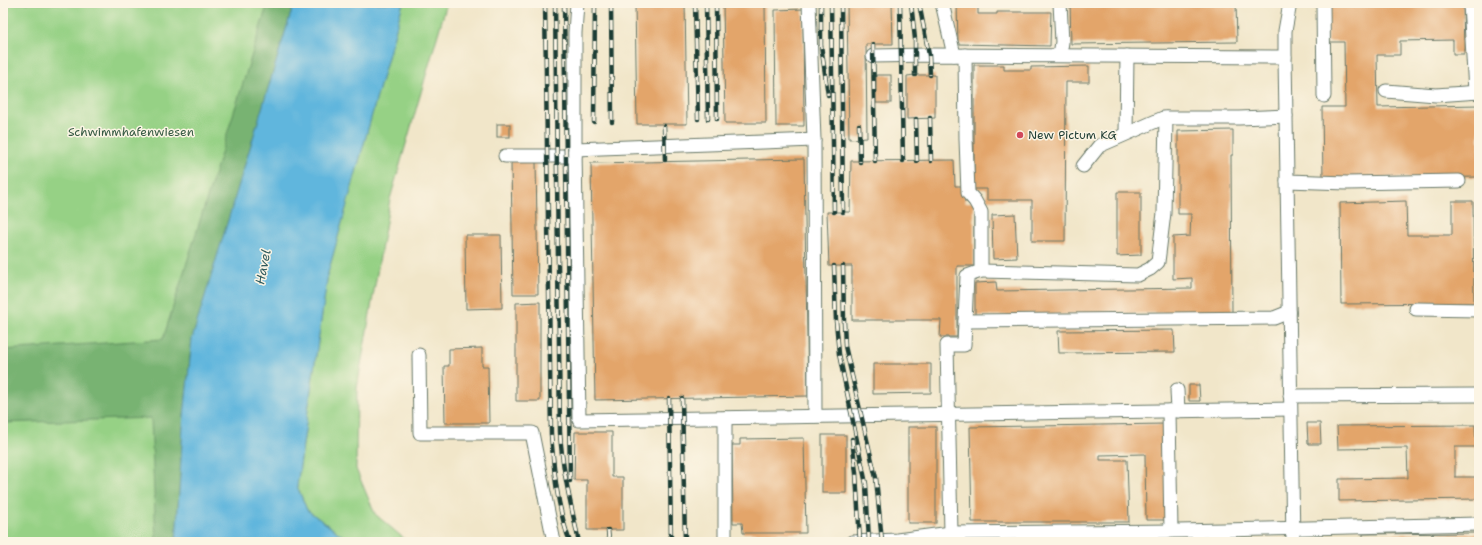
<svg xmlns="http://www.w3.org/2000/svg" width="1482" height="545" font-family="'Shantell Sans',sans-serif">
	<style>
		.green { fill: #96d185; stroke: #5a875c }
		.forest { fill: #78b372; stroke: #4c7853 }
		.water { fill: #61b6dd; stroke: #407a88 }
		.building { fill: #e3a56a }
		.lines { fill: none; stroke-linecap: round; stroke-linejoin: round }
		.minor-casing { stroke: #687868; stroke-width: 15 }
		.minor { stroke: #fff; stroke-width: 13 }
		.rail-casing { stroke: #1f3d34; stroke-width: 4.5 }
		.rail { stroke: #fcf5e5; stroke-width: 3; stroke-dasharray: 9; stroke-linecap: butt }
		.poi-dot { fill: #d1495b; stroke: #fcf5e5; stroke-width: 1.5 }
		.labels { text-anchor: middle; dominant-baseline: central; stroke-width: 3; stroke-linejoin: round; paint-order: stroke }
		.park-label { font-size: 12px; fill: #375b44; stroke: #fcf5e5 }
		.poi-label { font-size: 12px; fill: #1f3d34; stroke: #fcf5e5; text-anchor: start }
		.water-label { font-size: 13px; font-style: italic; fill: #305b5e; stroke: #fcf5e5 }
	</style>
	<rect width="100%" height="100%" fill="#fcf5e5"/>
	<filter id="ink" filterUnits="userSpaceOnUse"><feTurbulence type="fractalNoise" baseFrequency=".025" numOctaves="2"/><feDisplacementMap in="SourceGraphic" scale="8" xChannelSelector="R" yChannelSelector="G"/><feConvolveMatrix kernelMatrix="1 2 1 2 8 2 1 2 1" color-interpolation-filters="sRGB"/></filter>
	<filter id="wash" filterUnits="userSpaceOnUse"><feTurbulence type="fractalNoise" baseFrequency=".012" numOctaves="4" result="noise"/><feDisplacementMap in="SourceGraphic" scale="16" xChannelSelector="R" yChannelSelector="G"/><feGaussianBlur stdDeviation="0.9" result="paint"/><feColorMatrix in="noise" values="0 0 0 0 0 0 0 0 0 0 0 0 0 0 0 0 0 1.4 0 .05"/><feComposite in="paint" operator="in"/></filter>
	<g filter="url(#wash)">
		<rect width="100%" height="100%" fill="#f1e6c9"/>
		<!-- green -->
		<g class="green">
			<path d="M3 3H302L184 542H3Z"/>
			<path d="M403 3H447L390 199 357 388 356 469 375 514 408 542H351L307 510 297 486 328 273Z"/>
		</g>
		<!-- forest -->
		<path class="forest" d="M268 3H294L192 339 183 426 176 542H156L151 418 3 423V350L163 339Z"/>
		<!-- water -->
		<path class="water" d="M294 3H403L328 273 297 486 307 510 351 542H176L183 426 192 339Z"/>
		<g id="blocks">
			<!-- building -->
			<g class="building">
				<path d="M635 3H685L687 124H637Z"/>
				<path d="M723 3H765L766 123H725Z"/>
				<path d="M847 3H892L893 44H866L867 138 849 139Z"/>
				<path d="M957 3H978V14H997V12H1051L1050 46 958 44Z"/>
				<path d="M1070 3H1236L1237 42 1071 44Z"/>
				<path d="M1327 3H1463L1464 54H1453V40L1400 41V55H1377L1378 107 1479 105V177L1323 179 1322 107H1345L1344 42H1328Z"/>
				<path d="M803 9 804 126H776L775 10Z"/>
				<path d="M974 65H1004V70H1031V67L1089 66V82H1066L1065 241H1032V200H987V189H974Z"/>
				<rect x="876" y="75" width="15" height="28"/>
				<path d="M915 75H935V118L907 119V76Z"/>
				<rect x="497" y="124" width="13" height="13"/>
				<path d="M1233 130V155H1231L1232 312 975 316V283L996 282 997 291 1192 288V278L1173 279V237L1190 236 1191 214H1178V131Z"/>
				<path d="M804 159 808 396 595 400 591 163Z"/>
				<path d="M954 160 955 186H964L965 202H974V266H957V337H940L941 320H852V266H829L827 212H850L851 161Z"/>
				<path d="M511 161H536L538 294H513Z"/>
				<path d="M1117 192H1141V255L1117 256Z"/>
				<path d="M1406 201 1407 235H1452V201H1473L1474 303 1341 304 1340 203Z"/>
				<path d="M1015 214 1017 258 993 259 992 215Z"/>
				<path d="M465 235H501L502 308 466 309Z"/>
				<path d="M540 302V401H516V303Z"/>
				<path d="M1174 330 1175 352 1059 353 1058 331Z"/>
				<path d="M482 348V366H488L489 423H445L444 366H449V349Z"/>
				<path d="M873 364H931V393L873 394Z"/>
				<path d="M1189 385H1199L1200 401H1189Z"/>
				<path d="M1307 423H1320L1321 444H1308Z"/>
				<path d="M1166 424 1167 520H1146L1145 454 1100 455V460H1127L1129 522H972L970 427Z"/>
				<path d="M1475 425 1476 447H1455V477H1477V499L1339 501V479L1408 478 1407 448 1338 449 1337 426Z"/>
				<rect x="908" y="427" width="28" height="96"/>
				<path d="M575 432H612V477H623V530H587V480H574Z"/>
				<rect x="822" y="435" width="24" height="58"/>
				<path d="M804 438 806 533H743L742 523H733L732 445H740V439Z"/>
				<path d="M1479 533V542H1363V534Z"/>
			</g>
		</g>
	</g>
	<g filter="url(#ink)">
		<use href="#blocks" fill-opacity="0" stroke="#687868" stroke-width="1"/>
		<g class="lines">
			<!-- minor casing -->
			<g class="minor-casing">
				<g id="minor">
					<path d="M577 3 575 33V149L579 420 1290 409"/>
					<path d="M942 3 954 55"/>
					<path d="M1060 3 1062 42 1060 55"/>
					<path d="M1290 3 1285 31V57L1293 542"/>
					<path d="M1323 3 1324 96"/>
					<path d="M1470 3 1475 92"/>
					<path d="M873 56 929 55 1285 57"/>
					<path d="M1386 91 1436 95 1479 92"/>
					<path d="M1126 133 1127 56"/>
					<path d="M814 140 815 416"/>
					<path d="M575 149 814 140 809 3"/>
					<path d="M505 156H575"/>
					<path d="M1083 166 1099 146 1163 118H1239L1286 116"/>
					<path d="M1287 181 1347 183 1459 181"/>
					<path d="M981 271 1138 275 1150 269 1158 262 1164 213 1166 118"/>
					<path d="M1416 309 1479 310"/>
					<path d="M965 321 967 276 981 271V212L975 201 968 193 966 139 965 55"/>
					<path d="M419 355 420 433H532L554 542"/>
					<path d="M1177 390 1178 411"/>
					<path d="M1290 396 1479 395"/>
					<path d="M1169 411 1171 531"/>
					<path d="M725 418V542"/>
					<path d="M951 533 947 345H964L965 321 1274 318 1289 312"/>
					<path d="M852 542 897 540 951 533 1179 531 1479 524"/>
				</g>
			</g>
			<!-- minor -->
			<use href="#minor" class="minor"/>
			<!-- rail casing -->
			<g class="rail-casing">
				<g id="rail">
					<path d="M545 3 551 434C554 471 557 507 570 542"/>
					<path d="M555 3 560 432C562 469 571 505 579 542"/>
					<path d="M564 3 570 481"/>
					<path d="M611 3 612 122"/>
					<path d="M695 3 698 119"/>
					<path d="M706 3 708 119"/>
					<path d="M716 3 717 119"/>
					<path d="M821 3V45L828 95"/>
					<path d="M831 3 834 212"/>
					<path d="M841 3 843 212"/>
					<path d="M900 3 903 161"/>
					<path d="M911 3 915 39V75"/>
					<path d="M919 3 929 55 930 75"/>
					<path d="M873 45 875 161"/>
					<path d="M930 118 931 161"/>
					<path d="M916 119 917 161"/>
					<path d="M594 122 595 3"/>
					<path d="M859 125 860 162"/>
					<path d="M664 126 665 160"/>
					<path d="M834 266 836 321 839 354 866 484 869 542"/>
					<path d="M843 266 844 322 845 346 876 478 882 542"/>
					<path d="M669 398 671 542"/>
					<path d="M682 398 685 542"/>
					<path d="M852 439 856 473 860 542"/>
					<path d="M608 530 609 542"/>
				</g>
			</g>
			<!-- rail -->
			<use href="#rail" class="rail"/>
		</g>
	</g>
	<!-- markers -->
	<circle class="poi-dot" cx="1020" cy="135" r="4"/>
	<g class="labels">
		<!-- park labels -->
		<g class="park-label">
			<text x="131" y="132">Schwimmhafenwiesen</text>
		</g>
		<!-- poi labels -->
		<g class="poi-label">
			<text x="1028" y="135">New Pictum KG</text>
		</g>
		<!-- water labels -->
		<g class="water-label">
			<text transform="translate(263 267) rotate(-79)">Havel</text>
		</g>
	</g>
	<!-- margin -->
	<rect width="1482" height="545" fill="none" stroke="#fcf5e5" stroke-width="16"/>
</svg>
